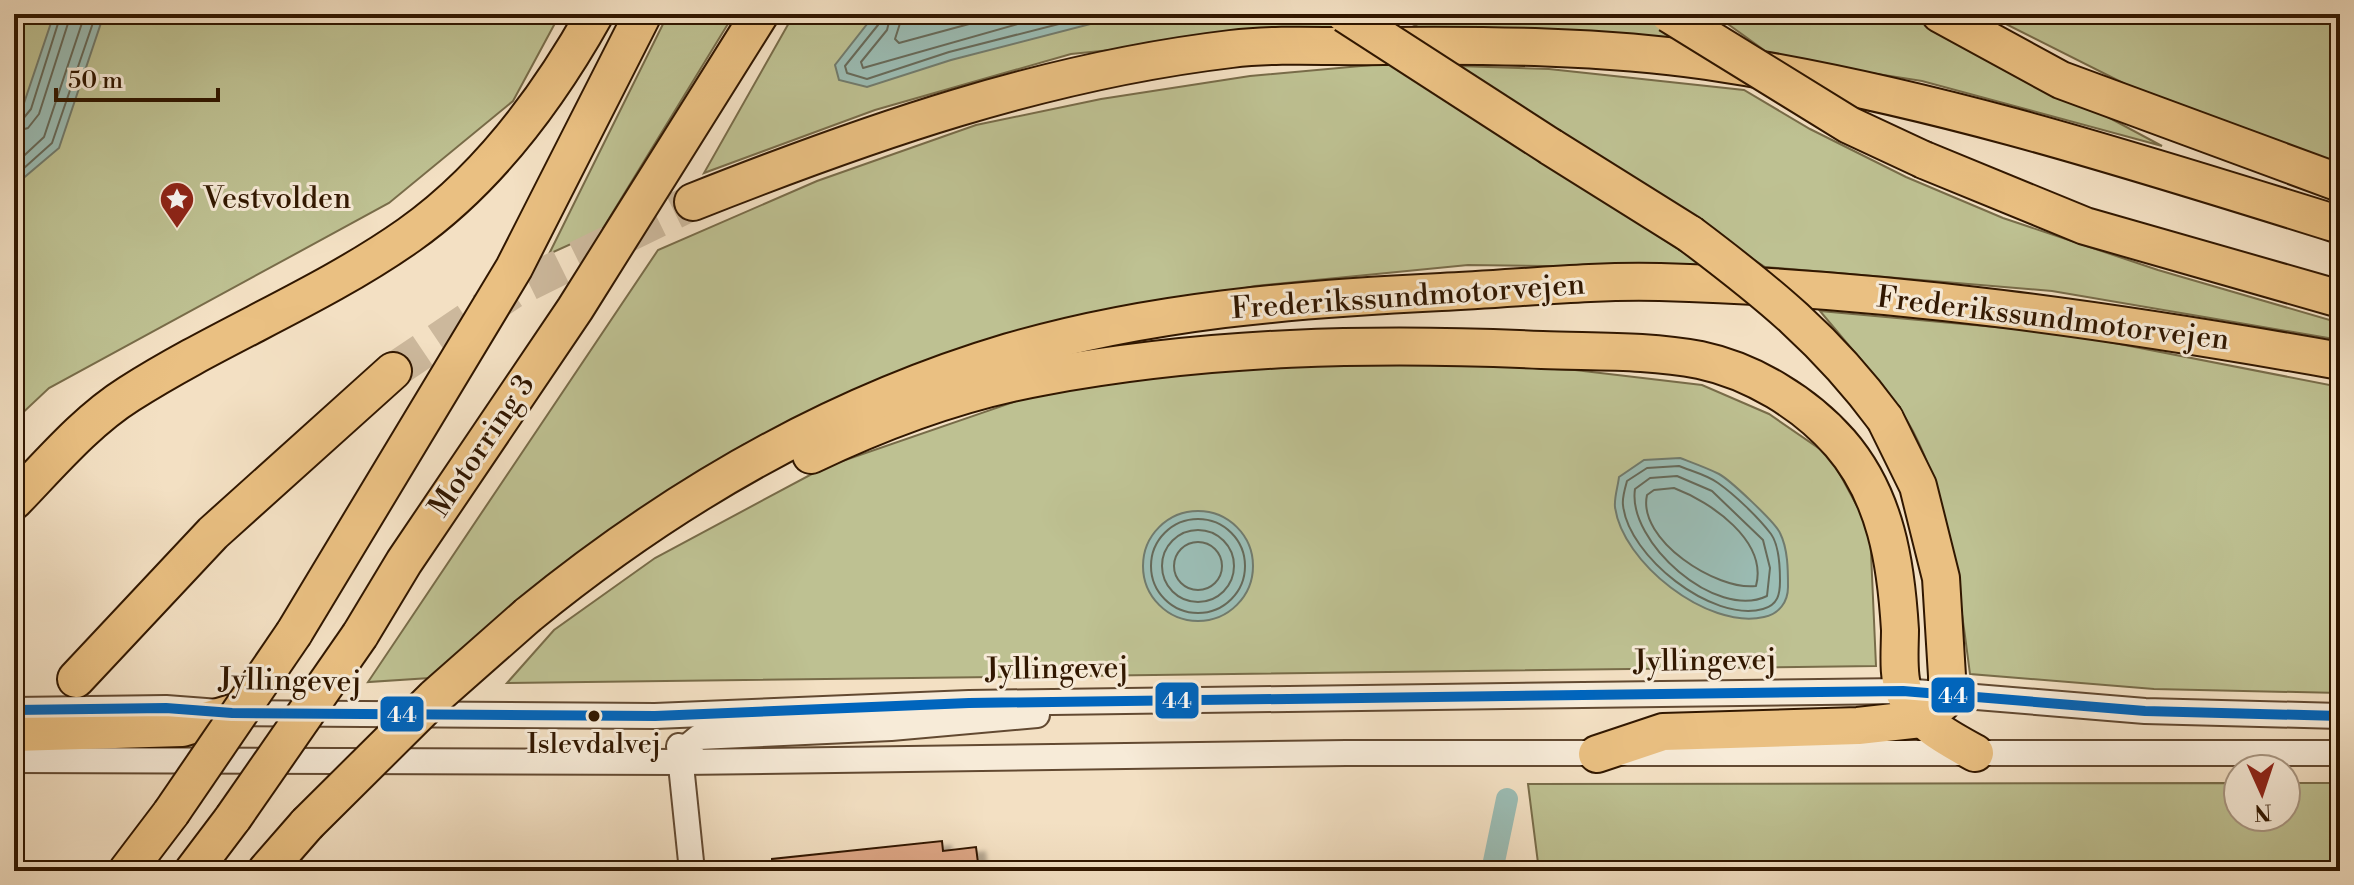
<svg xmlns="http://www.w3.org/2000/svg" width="2354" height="885" font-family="'Libre Bodoni',serif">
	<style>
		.green { fill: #bec192; stroke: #786c49; stroke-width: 2 }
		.water { fill: #9bbdb5; stroke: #717b6d; stroke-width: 2 }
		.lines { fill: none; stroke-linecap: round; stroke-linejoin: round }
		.shore { stroke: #666a5a; stroke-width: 2 }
		.canal { stroke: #9bbdb5; stroke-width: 22 }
		.building { fill: #dca584; stroke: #311700; stroke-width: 2; filter: url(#shadow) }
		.motorway-tunnel { stroke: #ccb89c; stroke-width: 36; stroke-dasharray: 36 18; stroke-linecap: butt }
		.tertiary-casing { stroke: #624931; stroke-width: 28 }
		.motorway-casing { stroke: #311700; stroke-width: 40 }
		.tertiary { stroke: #f7ebd8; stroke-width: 24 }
		.motorway { stroke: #eac082; stroke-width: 36 }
		.motorway-bridge-casing { stroke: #311700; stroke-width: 40; stroke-linecap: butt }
		.motorway-bridge { stroke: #eac082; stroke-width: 36 }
		.bus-1-casing { stroke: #f7ebd8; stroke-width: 16 }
		.bus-1 { stroke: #0065bd; stroke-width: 10 }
		.bus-dot { fill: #311700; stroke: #f7ebd8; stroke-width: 3 }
		.labels { text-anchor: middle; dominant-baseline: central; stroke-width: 6; stroke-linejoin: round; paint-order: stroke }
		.bus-label { font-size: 28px; fill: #311700; stroke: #f7ebd8 }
		.poi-label { font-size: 30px; fill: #311700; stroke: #f7ebd8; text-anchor: start }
		.street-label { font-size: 30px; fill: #311700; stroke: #f7ebd8 }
		.line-badge { stroke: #f7ebd8; stroke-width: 3 }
		.badge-label { font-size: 22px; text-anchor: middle; font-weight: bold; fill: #fff }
	</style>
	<defs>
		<filter id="shadow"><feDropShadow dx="9" dy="5" stdDeviation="2" flood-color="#0004"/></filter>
	</defs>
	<rect width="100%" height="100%" fill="#f3e0c3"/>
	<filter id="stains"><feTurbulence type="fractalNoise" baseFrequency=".0025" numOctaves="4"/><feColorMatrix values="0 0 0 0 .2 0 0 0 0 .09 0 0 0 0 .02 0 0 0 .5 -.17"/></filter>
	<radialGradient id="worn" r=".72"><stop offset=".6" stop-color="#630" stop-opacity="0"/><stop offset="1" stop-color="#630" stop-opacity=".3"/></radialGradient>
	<!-- green -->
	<g class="green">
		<path d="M14 14H560L513 101 389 203 49 388 14 421Z"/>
		<path d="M668 14H734L602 230 549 254Z"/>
		<path d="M794 14H1319L1339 27 1071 54 875 110 704 173Z"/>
		<path d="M1394 14H1645L1681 43 1427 32Z"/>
		<path d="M1714 14H1915L2162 146 1922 81 1775 58Z"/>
		<path d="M1986 14H2340V167L2149 96Z"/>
		<path d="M1394 63 1707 268 1468 265 1255 286 986 341 743 445 566 566 430 678 368 682 658 250 817 181 976 125 1101 99 1250 76Z"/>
		<path d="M1458 66 1549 69 1744 90 1810 129 1906 177 2003 218 2158 270 2340 323V340L2052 291 1765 267Z"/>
		<path d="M1820 311 2063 333 2340 387V693L2154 689 1970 674C1959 591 1948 481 1901 411 1877 376 1847 344 1820 311Z"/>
		<path d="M1379 360 1575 370 1702 385 1769 414 1830 456 1870 530 1876 666 507 683 554 630 655 558 825 467 1031 396 1202 369Z"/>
		<path d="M2238 783V817H2286V783H2340V871H1539L1528 784Z"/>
	</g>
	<!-- water -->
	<g class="water">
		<path d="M54 14H104L59 148 14 186V118L23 106Z"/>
		<path d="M875 14H1129L951 60 867 87 839 80 835 65Z"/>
		<path d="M1680 458C1693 463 1707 468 1719 474 1730 480 1775 522 1780 533 1788 549 1788 570 1788 587 1788 602 1779 614 1764 617 1707 630 1622 562 1615 507 1614 498 1618 486 1619 477L1644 460Z"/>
		<circle cx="1198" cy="566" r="55"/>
	</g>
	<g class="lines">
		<!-- shore -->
		<g class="shore">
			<path d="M881 14 878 25 845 66 847 73 867 79 949 52 1098 14"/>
			<path d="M891 14 887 30 861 62 863 68 1053 14"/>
			<path d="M903 14 895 39 899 43 1006 14"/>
			<path d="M14 122 22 120 31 109 61 14"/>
			<path d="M14 132 28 128 39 114 71 14"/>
			<path d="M14 165 44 137 85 14"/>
			<path d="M14 177 52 143 96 14"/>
			<path d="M1679 466C1691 471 1707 475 1718 483 1735 495 1758 517 1771 534 1779 545 1780 567 1780 581 1780 594 1778 605 1763 609 1712 623 1628 556 1623 505 1622 498 1625 488 1627 481L1647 468Z"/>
			<path d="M1677 476 1712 491 1763 540 1770 568 1767 596C1716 621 1627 542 1635 489L1650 478Z"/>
			<path d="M1674 488C1711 502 1768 541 1756 586 1717 591 1637 540 1647 495L1654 490Z"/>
			<circle cx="1198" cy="566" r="47"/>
			<circle cx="1198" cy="566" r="36"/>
			<circle cx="1198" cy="566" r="24"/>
		</g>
		<!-- canal -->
		<path class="canal" d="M1492 871 1507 799"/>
	</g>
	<!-- building -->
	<path class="building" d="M942 841 943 851 976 847 979 871H772V859Z"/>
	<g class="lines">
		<!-- motorway-tunnel -->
		<path class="motorway-tunnel" d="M393 371 512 291 693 202"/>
		<!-- tertiary casing -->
		<g class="tertiary-casing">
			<g id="tertiary">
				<path d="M14 710 166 708 232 713 655 716 969 703 1903 691 2145 711 2340 716"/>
				<path d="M679 746 692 871"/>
				<path d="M14 760 682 762 1346 753H2340"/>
				<path d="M682 762 687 747 699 737 891 728 1037 715"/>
			</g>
		</g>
		<!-- motorway casing -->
		<g class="motorway-casing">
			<g id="motorway">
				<path d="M1940 14 2061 80 2340 183"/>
				<path d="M1551 147 1690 234"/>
				<path d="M1924 160 2085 226 2340 299"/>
				<path d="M693 202C867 133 1044 71 1231 49 1281 43 1334 47 1384 46 1488 45 1604 46 1707 61 1923 93 2132 160 2340 225"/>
				<path d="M811 455C882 421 964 391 1041 377 1207 346 1374 342 1542 350 1594 352 1649 350 1700 360 1752 371 1805 403 1840 443 1886 496 1896 563 1900 630 1900 649 1897 678 1905 694 1919 724 1948 738 1975 753"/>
				<path d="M14 501C49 465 86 421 129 394 220 336 321 297 409 235 488 179 548 98 595 14"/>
				<path d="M528 615C670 499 831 405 1009 352 1149 311 1296 299 1441 292 1514 289 1588 280 1660 282 1889 288 2115 321 2340 361"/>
				<path d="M294 633 514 268 643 14"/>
				<path d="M360 635 404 562 575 309 760 14"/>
				<path d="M76 679 213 533 393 371"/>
				<path d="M14 733 182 728 232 713"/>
				<path d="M1597 754 1663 732 1858 726 1921 719 1942 703 1947 694V676L1941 578 1918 486 1885 419"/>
				<path d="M127 871 171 813"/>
				<path d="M193 871 233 818"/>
				<path d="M266 871 307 824"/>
			</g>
		</g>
		<!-- tertiary -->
		<use href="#tertiary" class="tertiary"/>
		<!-- motorway -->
		<use href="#motorway" class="motorway"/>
		<!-- motorway-bridge casing -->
		<g class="motorway-bridge-casing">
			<g id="motorway-bridge">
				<path d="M1345 14 1551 147"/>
				<path d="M1669 14 1849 125 1924 160"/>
				<path d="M1690 234C1767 292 1827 340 1885 419"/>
				<path d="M171 813 294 633"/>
				<path d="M233 818 360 635"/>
				<path d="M307 824 435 697 528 615"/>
			</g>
		</g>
		<!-- motorway-bridge -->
		<use href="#motorway-bridge" class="motorway-bridge"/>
		<!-- bus-1 casing -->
		<g class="bus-1-casing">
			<path id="bus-1" d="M14 710 166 708 232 713 655 716 969 703 1903 691 2145 711 2340 716"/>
		</g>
		<!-- bus-1 -->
		<use href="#bus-1" class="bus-1"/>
	</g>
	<!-- icons -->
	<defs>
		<g id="sight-pin" transform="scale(1.8)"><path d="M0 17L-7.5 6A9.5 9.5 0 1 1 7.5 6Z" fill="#8f2418" stroke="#f7ebd8"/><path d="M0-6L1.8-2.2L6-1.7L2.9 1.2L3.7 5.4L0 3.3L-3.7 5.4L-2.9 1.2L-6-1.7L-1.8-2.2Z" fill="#fff"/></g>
	</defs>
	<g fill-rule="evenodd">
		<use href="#sight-pin" x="177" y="199"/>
	</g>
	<!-- markers -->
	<circle class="bus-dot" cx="594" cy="716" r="7"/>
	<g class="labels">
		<!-- bus labels -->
		<g class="bus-label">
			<text x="594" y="744">Islevdalvej</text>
		</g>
		<!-- poi labels -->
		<g class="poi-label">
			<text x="203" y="199">Vestvolden</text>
		</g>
		<!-- street labels -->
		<g class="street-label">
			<text transform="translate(1408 297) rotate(-4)">Frederikssundmotorvejen</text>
			<text transform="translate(2053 319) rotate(7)">Frederikssundmotorvejen</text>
			<text transform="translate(482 446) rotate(-56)">Motorring 3</text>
			<text transform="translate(1705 661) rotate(-1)">Jyllingevej</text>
			<text transform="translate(1057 669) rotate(-1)">Jyllingevej</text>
			<text transform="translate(290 681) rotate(1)">Jyllingevej</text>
		</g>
	</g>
	<g class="line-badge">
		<rect x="1930" y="676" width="46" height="38" rx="8" fill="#0065bd"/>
		<rect x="1154" y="681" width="46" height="39" rx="8" fill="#0065bd"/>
		<rect x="379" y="695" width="46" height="38" rx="8" fill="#0065bd"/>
	</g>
	<g class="badge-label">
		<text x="1953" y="703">44</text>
		<text x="1177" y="708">44</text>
		<text x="402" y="722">44</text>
	</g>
	<!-- margin -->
	<rect width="2354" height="885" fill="none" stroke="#f3e0c3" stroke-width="48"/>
	<rect x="16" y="16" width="2322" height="853" fill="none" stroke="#311700" stroke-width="4"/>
	<rect x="24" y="24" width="2306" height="837" fill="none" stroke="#311700" stroke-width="2"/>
	<!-- north arrow -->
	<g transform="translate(2262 793) rotate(177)"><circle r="38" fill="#f7ebd8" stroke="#a89682" stroke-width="2"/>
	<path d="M0-6L14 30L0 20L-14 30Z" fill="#8f2418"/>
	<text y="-12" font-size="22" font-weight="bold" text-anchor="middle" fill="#311700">N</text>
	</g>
	<!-- scale -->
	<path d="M56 88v12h162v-12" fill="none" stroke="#311700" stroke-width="4"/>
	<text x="68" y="88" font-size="24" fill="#311700" stroke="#f7ebd8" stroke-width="6" paint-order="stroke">50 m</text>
	<rect width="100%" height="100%" filter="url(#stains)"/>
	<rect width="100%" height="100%" fill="url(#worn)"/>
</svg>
